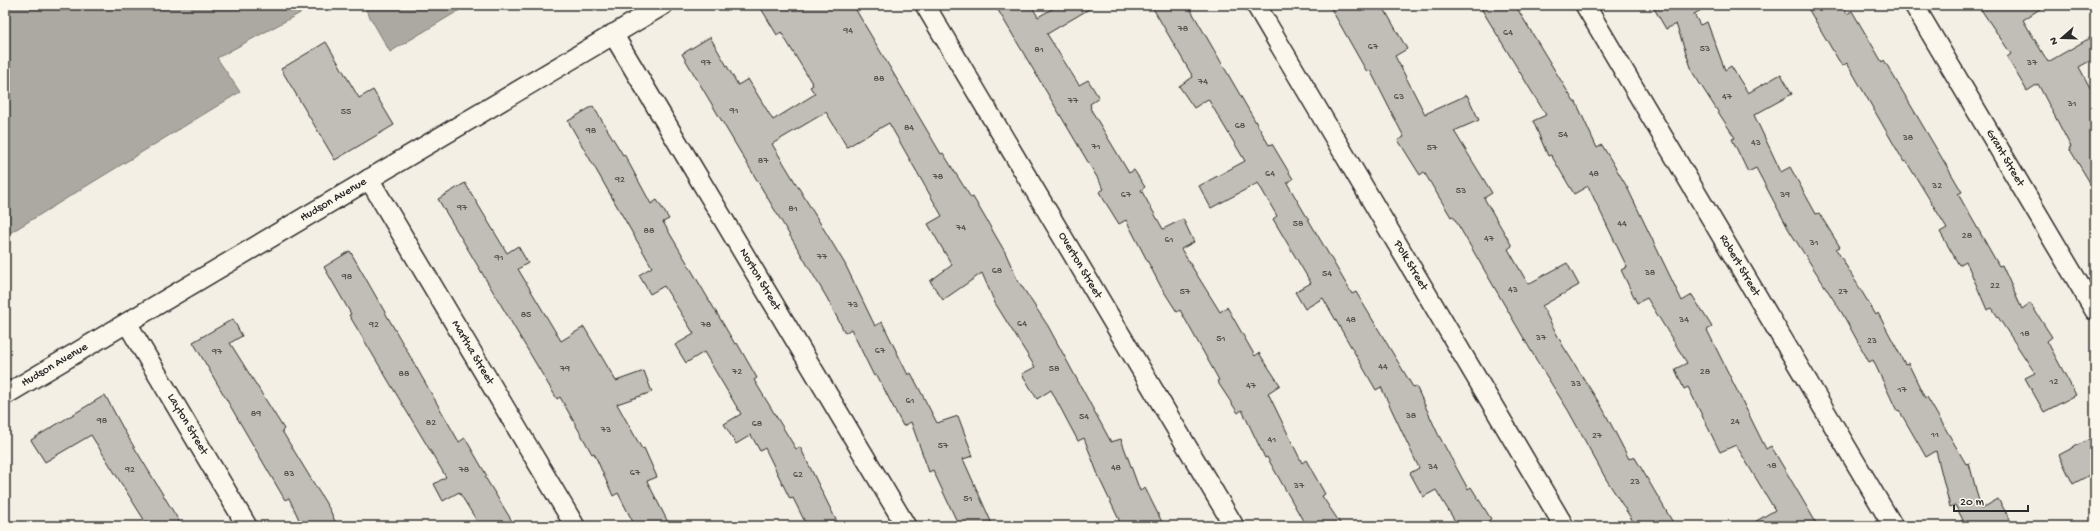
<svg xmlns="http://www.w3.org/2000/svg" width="2100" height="531" font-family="'Gochi Hand',sans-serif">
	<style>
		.water { fill: #aca9a2; stroke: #787772 }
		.building { fill: #c0beb6; stroke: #2b2b2b }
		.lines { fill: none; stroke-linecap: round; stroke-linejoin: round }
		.minor-casing { stroke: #2b2b2b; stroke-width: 22 }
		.minor { stroke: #fbf7ec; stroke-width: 19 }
		.labels { text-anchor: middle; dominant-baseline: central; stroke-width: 3.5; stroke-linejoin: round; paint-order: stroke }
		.number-label { font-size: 10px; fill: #50504e }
		.street-label { font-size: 12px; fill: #2b2b2b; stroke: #fbf7ec }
	</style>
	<rect width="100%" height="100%" fill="#f3efe4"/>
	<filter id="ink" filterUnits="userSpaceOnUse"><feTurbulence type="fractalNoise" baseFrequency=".025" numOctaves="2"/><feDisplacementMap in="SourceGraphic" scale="8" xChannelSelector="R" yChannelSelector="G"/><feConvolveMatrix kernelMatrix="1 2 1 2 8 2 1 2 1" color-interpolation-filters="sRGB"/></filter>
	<g filter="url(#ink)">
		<!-- water -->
		<g class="water">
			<path d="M5 5H315L217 58 240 92 5 236Z"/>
			<path d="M363 5H468L390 52Z"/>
		</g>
		<!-- building -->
		<g class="building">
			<path d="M759 5H853L941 154 943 153 971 198 973 197 1005 252 1017 279 1048 326 1111 442 1121 439 1140 491 1145 488 1164 526H1122L1100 480 1084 438 1078 441 1051 390 1037 399 1022 374 1035 367 995 303 982 273 943 300 930 281 952 265 928 224 942 216 889 123 847 147 826 112 772 144 845 264 875 326 882 322 908 375 911 373 937 423 958 416 973 456 963 459 993 526H959L933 470 929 472 911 422 903 426 877 375 874 376 851 329 845 333 827 298 682 54 710 37 738 85 748 79 773 120 815 94 810 87 813 85 781 32 777 35Z"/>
			<path d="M995 5H1031L1038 17 1059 5H1096L1047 34 1079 85 1088 80 1099 98 1090 104 1091 107 1090 108 1129 173 1134 170 1145 187 1141 190 1163 229 1183 219 1194 242 1181 249 1220 312 1227 307 1255 356 1259 353 1280 385 1268 393 1302 463 1306 460 1325 494 1322 496 1342 526H1306L1267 457 1265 458 1242 410 1238 413 1217 381 1219 380 1180 310 1177 312 1161 287 1126 220 1119 224 1099 192 1104 189Z"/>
			<path d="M1151 5H1188L1269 145 1272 144 1293 179 1287 183 1352 294 1356 292 1413 387 1416 386 1438 434 1468 489 1471 487 1491 519 1481 526H1458L1436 490 1423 497 1410 473 1419 468 1381 387 1376 390 1323 298 1305 309 1295 292 1311 283 1273 219 1277 216 1258 183 1211 208 1199 186 1245 161 1208 99 1194 108 1179 86 1193 77Z"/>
			<path d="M1329 5H1382L1407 49 1395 56 1425 114 1467 95 1479 120 1454 131 1492 193 1484 198 1512 246 1508 249 1528 284 1567 263 1579 285 1542 306 1563 346 1603 409 1629 459 1634 456 1675 526H1636L1606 479 1568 410 1537 361 1453 216 1451 217 1424 172 1420 175 1398 140 1404 137 1370 70 1367 72Z"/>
			<path d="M1479 5H1515L1574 102H1576L1597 148 1602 145 1627 187 1682 301 1692 295 1712 327 1707 330 1766 449 1771 446 1818 526H1748L1775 510 1736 445 1720 452 1688 387 1684 389 1675 369 1687 363 1647 298 1637 303 1621 270 1627 267 1588 186 1574 194 1551 155 1548 156 1533 121 1546 115Z"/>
			<path d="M1652 5H1710L1694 14 1700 25 1707 22 1725 70 1731 66 1748 93 1781 74 1792 94 1754 115 1781 172 1790 167 1816 214 1819 213 1840 247 1836 249 1876 315 1878 313 1905 364 1908 363 1925 398 1927 397 1966 464 1969 463 1981 509 1998 499 2014 526H1953L1963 520 1955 505 1950 507 1936 451 1926 457 1899 410 1897 411 1873 360 1869 362 1842 313 1789 230 1756 168 1748 172 1732 139 1735 138 1693 73 1676 24 1666 29Z"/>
			<path d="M1806 5H1842L1847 14 1852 11 1882 62 1884 60 1962 192 1958 194 1999 266 2002 265 2022 309 2030 303 2052 337 2047 341 2076 395 2044 412 2025 378 2035 373 1992 308 1987 310 1966 261 1959 265 1940 232 1947 228 1906 161 1904 162 1847 63 1842 66Z"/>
			<path d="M1978 5H2046L2023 20 2048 62 2095 35V58L2079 67 2095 97V191L2069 148 2071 147 2038 84 2027 91 2007 57 2011 54Z"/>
			<path d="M326 42 359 98 373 90 394 125 335 160 281 69Z"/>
			<path d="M593 106 623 155 624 154 651 204 657 200 669 219 663 222 735 344 737 343 757 378 754 380 796 449 800 447 839 526H807L793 498 790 499 765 448 760 451 751 435 736 444 724 424 741 414 704 352 686 363 675 345 694 334 664 286 650 294 639 275 652 267 568 121Z"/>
			<path d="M465 183 507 253 518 246 528 263 518 269 561 341 584 327 616 381 644 371 652 392 617 404 642 449 644 448 657 477 647 481 670 526H635L618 493 613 496 594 453 592 454 560 397 557 399 438 199Z"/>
			<path d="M350 251 459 442 465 438 487 476 485 477 515 526H480L459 492 443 501 434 484 446 477 349 315 351 314 324 267Z"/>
			<path d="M233 319 242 336 230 343 284 429 282 431 330 510 337 526H302L289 498 285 500 193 342Z"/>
			<path d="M105 395 125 432 182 526H148L91 435 45 462 31 440Z"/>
			<path d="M2095 436V472L2073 484 2059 455Z"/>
		</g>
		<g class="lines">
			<!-- minor casing -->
			<g class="minor-casing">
				<g id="minor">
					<path id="s1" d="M925 5 1234 526"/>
					<path id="s2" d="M1256 5 1564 526"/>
					<path id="s3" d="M1585 5 1893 526"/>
					<path id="s4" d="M1914 5 2095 311"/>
					<path id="s5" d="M613 34 906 526"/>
					<path id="s6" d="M369 179 575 526"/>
					<path id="s7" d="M127 323 247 526"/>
					<path id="s8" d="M5 395 663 5"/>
				</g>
			</g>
			<!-- minor -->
			<use href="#minor" class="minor"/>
		</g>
	</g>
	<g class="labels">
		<!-- number labels -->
		<g class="number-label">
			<text x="1183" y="29">78</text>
			<text x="848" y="31">94</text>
			<text x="1508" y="33">64</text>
			<text x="1373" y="47">67</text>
			<text x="1705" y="49">53</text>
			<text x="1039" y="50">81</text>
			<text x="706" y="63">97</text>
			<text x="2032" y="63">37</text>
			<text x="879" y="79">88</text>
			<text x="1203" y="82">74</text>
			<text x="1399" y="97">63</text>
			<text x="1727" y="97">47</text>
			<text x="1073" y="101">77</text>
			<text x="2072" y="104">31</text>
			<text x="734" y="111">91</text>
			<text x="346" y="112">55</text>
			<text x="1240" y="126">68</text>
			<text x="909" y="128">84</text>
			<text x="591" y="131">98</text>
			<text x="1563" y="135">54</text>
			<text x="1908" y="138">38</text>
			<text x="1756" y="143">43</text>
			<text x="1096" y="147">71</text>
			<text x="1432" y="148">57</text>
			<text x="763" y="161">87</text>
			<text x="1270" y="174">64</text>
			<text x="1594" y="174">48</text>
			<text x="938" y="177">78</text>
			<text x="620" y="180">92</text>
			<text x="1937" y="186">32</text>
			<text x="1461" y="191">53</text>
			<text x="1126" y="195">67</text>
			<text x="1785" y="195">39</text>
			<text x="462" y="208">97</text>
			<text x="793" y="209">81</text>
			<text x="1298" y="224">58</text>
			<text x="1622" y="224">44</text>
			<text x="961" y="228">74</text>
			<text x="649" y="231">88</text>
			<text x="1967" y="236">28</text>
			<text x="1489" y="239">47</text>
			<text x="1169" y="240">61</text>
			<text x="1814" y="243">31</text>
			<text x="822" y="257">77</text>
			<text x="499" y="258">91</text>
			<text x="997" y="271">68</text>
			<text x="1650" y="273">38</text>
			<text x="1327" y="274">54</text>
			<text x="347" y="277">98</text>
			<text x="1995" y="286">22</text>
			<text x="1513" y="290">43</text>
			<text x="1185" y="292">57</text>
			<text x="1843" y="292">27</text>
			<text x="853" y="305">73</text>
			<text x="526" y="315">85</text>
			<text x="1351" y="320">48</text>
			<text x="1684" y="320">34</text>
			<text x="1022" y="324">64</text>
			<text x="374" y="325">92</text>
			<text x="706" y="325">78</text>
			<text x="2025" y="334">18</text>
			<text x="1541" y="338">37</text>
			<text x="1221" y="339">51</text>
			<text x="1872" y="341">23</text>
			<text x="880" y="351">67</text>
			<text x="217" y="352">97</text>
			<text x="1383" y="367">44</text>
			<text x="565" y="369">79</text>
			<text x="1054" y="369">58</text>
			<text x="737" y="372">72</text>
			<text x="1705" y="372">28</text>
			<text x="404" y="374">88</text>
			<text x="2054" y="382">12</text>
			<text x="1576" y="384">33</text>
			<text x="1251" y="386">47</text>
			<text x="1902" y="390">17</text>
			<text x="910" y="401">61</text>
			<text x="256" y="414">89</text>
			<text x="1411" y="416">38</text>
			<text x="1084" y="417">54</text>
			<text x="102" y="421">98</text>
			<text x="1735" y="422">24</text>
			<text x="431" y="423">82</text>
			<text x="757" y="424">68</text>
			<text x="606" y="430">73</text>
			<text x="1935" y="435">11</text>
			<text x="1597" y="436">27</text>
			<text x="1272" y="440">41</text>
			<text x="943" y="446">57</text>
			<text x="1772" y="466">18</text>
			<text x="1433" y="467">34</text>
			<text x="1116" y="468">48</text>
			<text x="130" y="470">92</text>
			<text x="464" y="470">78</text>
			<text x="635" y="473">67</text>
			<text x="289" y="474">83</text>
			<text x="798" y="475">62</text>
			<text x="1635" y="482">23</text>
			<text x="1299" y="486">37</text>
			<text x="968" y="499">51</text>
		</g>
		<!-- street labels -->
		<g class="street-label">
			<text stroke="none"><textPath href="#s4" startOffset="178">Grant Street</textPath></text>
			<text stroke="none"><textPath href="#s8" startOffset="382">Hudson Avenue</textPath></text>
			<text stroke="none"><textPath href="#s1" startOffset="303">Overton Street</textPath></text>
			<text stroke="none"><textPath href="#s2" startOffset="303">Polk Street</textPath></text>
			<text stroke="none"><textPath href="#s3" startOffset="303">Robert Street</textPath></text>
			<text stroke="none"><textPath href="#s5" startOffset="286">Norton Street</textPath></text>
			<text stroke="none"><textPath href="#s6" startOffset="202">Martha Street</textPath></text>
			<text stroke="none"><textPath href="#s8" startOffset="58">Hudson Avenue</textPath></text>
			<text stroke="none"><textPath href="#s7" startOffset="118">Layton Street</textPath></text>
		</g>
	</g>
	<!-- margin -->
	<rect width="2100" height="531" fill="none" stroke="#fbf7ec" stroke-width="20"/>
	<rect x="10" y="10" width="2080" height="511" fill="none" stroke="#2b2b2b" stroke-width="1.5" filter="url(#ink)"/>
	<!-- north arrow -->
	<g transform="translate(2062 38) rotate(250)" stroke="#fbf7ec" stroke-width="3" paint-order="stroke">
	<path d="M0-3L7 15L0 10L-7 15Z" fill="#2b2b2b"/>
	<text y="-6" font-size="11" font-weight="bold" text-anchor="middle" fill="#2b2b2b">N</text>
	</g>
	<!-- scale -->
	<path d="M1954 505v6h74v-6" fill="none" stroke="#2b2b2b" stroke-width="2"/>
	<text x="1960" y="505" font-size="12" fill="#2b2b2b" stroke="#fbf7ec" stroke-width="3" paint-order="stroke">20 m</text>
</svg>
